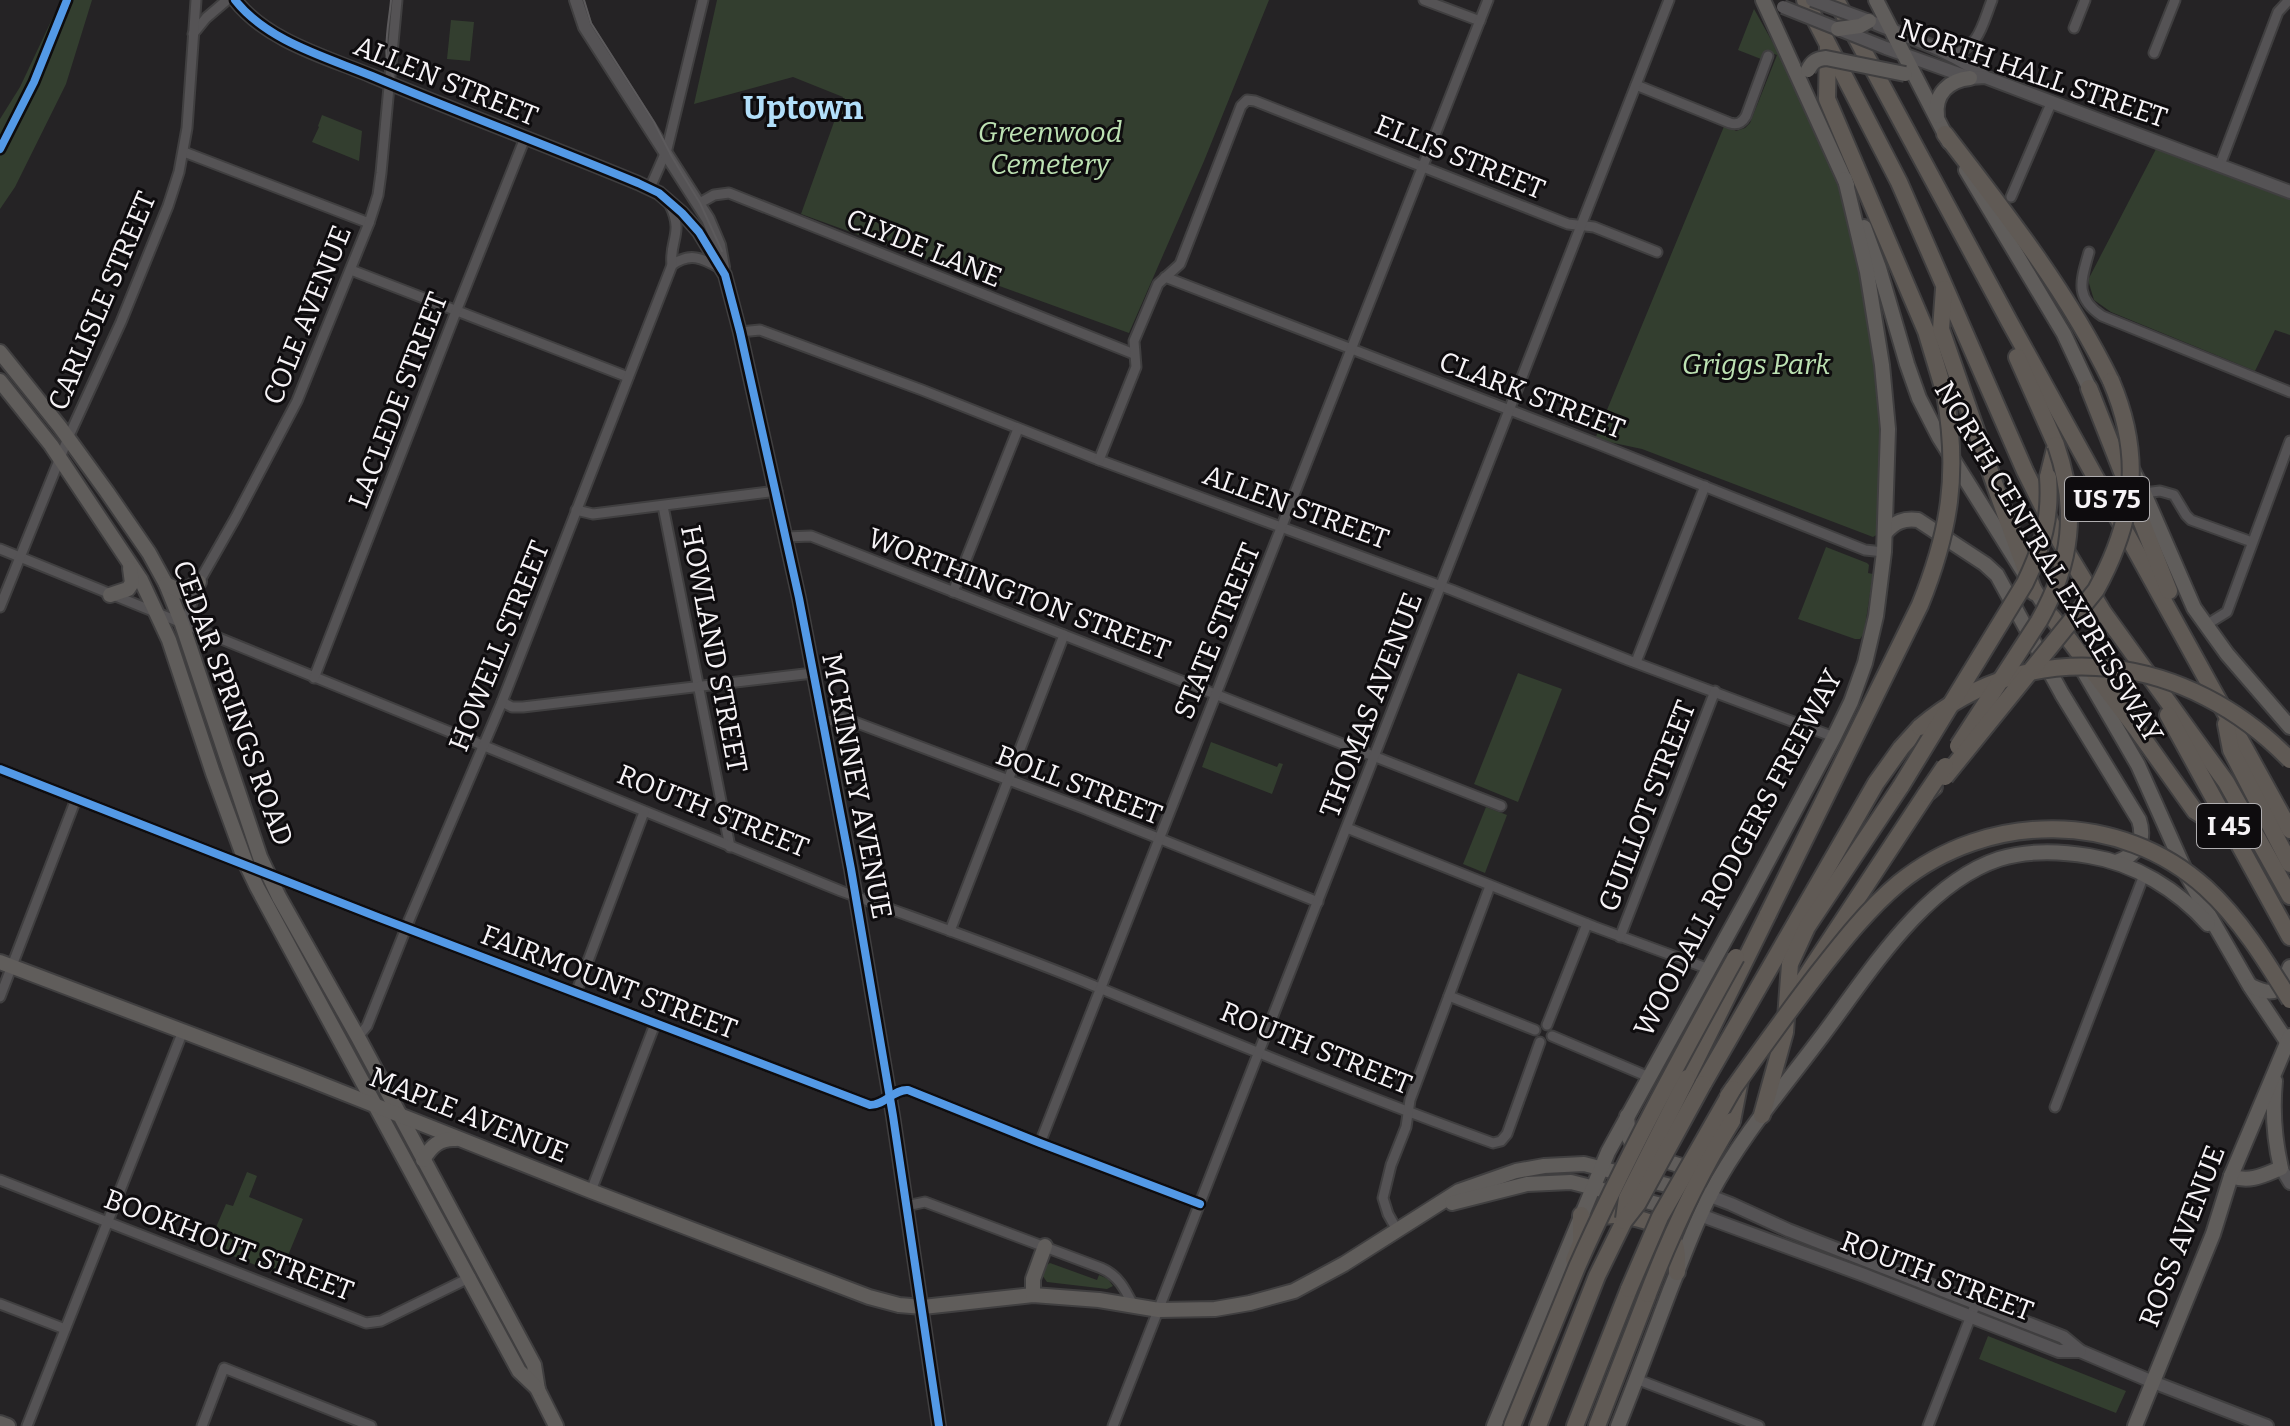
<svg xmlns="http://www.w3.org/2000/svg" width="2290" height="1426" font-family="Bitter,serif">
	<style>
		.green { fill: #333e2f }
		.lines { fill: none; stroke-linecap: round; stroke-linejoin: round }
		.minor-casing { stroke: #403f40; stroke-width: 13 }
		.tertiary-casing { stroke: #403f40; stroke-width: 16 }
		.secondary-casing { stroke: #403f40; stroke-width: 18 }
		.motorway-casing { stroke: #403f40; stroke-width: 20 }
		.minor { stroke: #555355; stroke-width: 9 }
		.tertiary { stroke: #555355; stroke-width: 12 }
		.secondary { stroke: #605d5b; stroke-width: 14 }
		.motorway { stroke: #605a55; stroke-width: 16 }
		.tram { stroke: #5c5a5c; stroke-width: 2 }
		.tertiary-bridge-casing { stroke: #403f40; stroke-width: 16; stroke-linecap: butt }
		.secondary-bridge-casing { stroke: #403f40; stroke-width: 18; stroke-linecap: butt }
		.motorway-bridge-casing { stroke: #403f40; stroke-width: 20; stroke-linecap: butt }
		.tertiary-bridge { stroke: #555355; stroke-width: 12 }
		.secondary-bridge { stroke: #605d5b; stroke-width: 14 }
		.motorway-bridge { stroke: #605a55; stroke-width: 16 }
		.cycleway-casing { stroke: #0e0c0e; stroke-width: 13 }
		.cycleway { stroke: #5399e6; stroke-width: 8 }
		.labels { text-anchor: middle; dominant-baseline: central; stroke-width: 6; stroke-linejoin: round; paint-order: stroke }
		.shield { fill: #0e0c0e; stroke: #b0aeb0; stroke-width: 2 }
		.shield-label { font-size: 26px; font-weight: bold; fill: #f6f3f6 }
		.street-label { font-size: 28px; fill: #f6f3f6; stroke: #0e0c0e }
		.park-label { font-size: 28px; font-style: italic; fill: #bde2b3; stroke: #0e0c0e }
		.quarter-label { font-size: 32px; font-weight: bold; fill: #b2dffa; stroke: #0e0c0e }
	</style>
	<rect width="100%" height="100%" fill="#252325"/>
	<!-- green -->
	<g class="green">
		<path d="M61 0H92L66 84 15 187 0 209V119L20 87Z"/>
		<path d="M717 0H1269L1204 161 1129 333 801 214 843 97 793 77 694 104Z"/>
		<path d="M1754 9 1778 52 1781 50C1797 87 1816 124 1830 161 1863 243 1877 337 1881 424 1883 460 1879 498 1878 534L1873 537 1642 449 1595 439 1725 124 1736 131 1745 128 1750 123 1777 55 1766 51 1761 59 1738 50Z"/>
		<path d="M451 20 474 22 470 61 447 59Z"/>
		<path d="M322 115 362 131 359 161 312 142 319 127 318 126Z"/>
		<path d="M2156 149 2290 200V335L2275 330 2255 371 2111 312 2094 300 2088 280Z"/>
		<path d="M1826 547 1867 563 1869 565 1868 573 1873 574 1864 633 1860 639H1855L1798 619Z"/>
		<path d="M1518 673 1562 689 1518 802 1474 784Z"/>
		<path d="M1211 742 1277 767 1279 763 1283 764 1272 794 1202 767Z"/>
		<path d="M1486 807 1507 815 1485 873 1463 864Z"/>
		<path d="M247 1172 257 1176 249 1197 303 1219 280 1275 208 1246 226 1204 233 1206Z"/>
		<path d="M1050 1263 1097 1280 1099 1275 1108 1279 1113 1286 1107 1289 1047 1282 1042 1275 1044 1267Z"/>
		<path d="M1988 1336 2126 1391 2116 1413 1979 1359Z"/>
	</g>
	<g class="lines">
		<!-- minor casing -->
		<g class="minor-casing">
			<g id="minor">
				<path d="M1424 0 1480 21"/>
				<path d="M2074 28 2085 0"/>
				<path d="M193 34 206 18 227 0"/>
				<path d="M2154 53 2175 0"/>
				<path d="M1951 55C1980 47 1982 25 1992 0"/>
				<path d="M1636 85 1730 123C1737 125 1742 123 1746 116L1768 56"/>
				<path d="M184 152 369 223"/>
				<path d="M2220 165 2278 12 2289 0"/>
				<path d="M650 188 667 149 703 0"/>
				<path d="M2011 197 2052 101"/>
				<path d="M698 204 714 195 729 193 1134 354"/>
				<path d="M2089 252C2081 281 2074 297 2102 316L2290 392"/>
				<path d="M672 265C690 252 702 258 720 268"/>
				<path d="M351 270 628 377"/>
				<path d="M1165 277 1598 444 1865 550 1884 552"/>
				<path d="M740 332 760 330 922 390 1099 460 1452 590 1628 660 1834 737"/>
				<path d="M1099 460 1136 367 1134 341 1158 284 1180 264 1241 106 1247 100 1255 101 1568 224 1594 227 1657 252"/>
				<path d="M2144 493 2160 491 2174 495 2186 515 2191 520 2252 542"/>
				<path d="M663 506 730 847"/>
				<path d="M576 510 593 514 777 491"/>
				<path d="M786 537 811 536 1501 806"/>
				<path d="M0 549 841 891C925 922 1009 951 1092 985 1225 1039 1357 1094 1493 1143L1501 1141 1507 1134 1540 1042"/>
				<path d="M953 592 1018 429"/>
				<path d="M0 607 68 438 121 322 168 206 179 172 187 128 196 0"/>
				<path d="M182 624 187 617 199 582 236 517 297 401 369 223 378 195 381 173 397 0"/>
				<path d="M2206 625 2227 612 2290 441"/>
				<path d="M1636 662 1705 486"/>
				<path d="M314 678 457 309 525 138"/>
				<path d="M502 702 512 707H523L813 673"/>
				<path d="M822 722 844 718 1083 808 1318 902"/>
				<path d="M0 769 380 918 870 1105C885 1105 894 1089 908 1090L1040 1143 1200 1204"/>
				<path d="M1347 828 1595 927 1709 969"/>
				<path d="M950 931 1064 635"/>
				<path d="M1620 937 1715 691"/>
				<path d="M576 993 644 812"/>
				<path d="M1449 996 1535 1030"/>
				<path d="M0 997 76 799"/>
				<path d="M1547 1025 1587 924"/>
				<path d="M1552 1036 1649 1077"/>
				<path d="M358 1037 367 1026 410 918 502 702 672 265C669 240 684 234 670 205"/>
				<path d="M2055 1107 2144 875"/>
				<path d="M1040 1143 1488 0"/>
				<path d="M0 1180 366 1323 381 1321 471 1277"/>
				<path d="M591 1191 655 1024"/>
				<path d="M906 1206 925 1202 1101 1268C1118 1275 1125 1289 1133 1305"/>
				<path d="M1397 1230 1388 1214 1383 1198 1391 1165 1406 1127 1410 1100 1490 886"/>
				<path d="M0 1304 65 1329"/>
				<path d="M1636 1379 1759 1426"/>
				<path d="M27 1426 183 1031"/>
				<path d="M202 1426 224 1368 371 1426"/>
				<path d="M1113 1426 1669 0"/>
				<path d="M1928 1426 1976 1303"/>
			</g>
		</g>
		<!-- tertiary casing -->
		<g class="tertiary-casing">
			<g id="tertiary">
				<path d="M235 0C267 41 326 57 372 76 460 113 549 146 638 183L659 193 682 213 699 232 725 275 740 332 799 598 851 869 893 1116 939 1426"/>
				<path d="M576 0 585 27 708 219 719 245 723 267"/>
				<path d="M1869 21C1905 36 1956 52 1985 77"/>
				<path d="M1886 48 1970 78 1985 77 2290 192"/>
				<path d="M2281 1168 2290 1183"/>
				<path d="M1710 1196 1731 1204 1788 1230 2063 1337 2080 1351 2153 1382 2267 1426"/>
				<path d="M1700 1215 1864 1275 2059 1351H2080"/>
			</g>
		</g>
		<!-- secondary casing -->
		<g class="secondary-casing">
			<g id="secondary">
				<path d="M1763 0 1847 185"/>
				<path d="M1876 0 1949 142"/>
				<path d="M1937 116C1934 94 1949 80 1970 78"/>
				<path d="M1966 170 2064 334 2093 396"/>
				<path d="M1864 227 1879 268 1907 364 1919 398 1939 437 2051 616"/>
				<path d="M0 352 60 427 107 492 149 553 166 584 182 624 260 857 279 897 358 1037 534 1365 538 1390 556 1426"/>
				<path d="M0 381 51 445 141 580 169 640 213 773 247 866 257 887 519 1371 538 1389"/>
				<path d="M2131 467 2144 493 2194 608 2227 654 2290 727"/>
				<path d="M1886 532C1895 522 1904 518 1918 520L1985 564 1997 575 2062 694 2139 820C2146 841 2136 856 2116 862"/>
				<path d="M166 584 182 592 199 582"/>
				<path d="M110 595 128 589 132 583 130 568"/>
				<path d="M2080 665 2138 765 2188 877 2209 915 2250 986 2290 1046"/>
				<path d="M0 962 301 1076 591 1191 869 1297 899 1305 923 1307 1033 1295 1099 1300 1159 1310 1215 1309 1250 1303 1294 1291 1344 1264 1459 1191 1516 1171 1544 1166 1584 1164 1710 1196"/>
				<path d="M2251 986C2275 998 2281 991 2290 967"/>
				<path d="M1627 1116 1629 1138 1639 1153 1695 1170"/>
				<path d="M423 1160C431 1146 440 1138 456 1139"/>
				<path d="M2231 1176C2250 1183 2264 1175 2281 1168 2274 1138 2272 1112 2275 1081"/>
				<path d="M1452 1203 1527 1184 1571 1182 1673 1208"/>
				<path d="M1033 1295V1279L1045 1246"/>
				<path d="M0 1423 8 1426"/>
				<path d="M1494 1426 1608 1152 1748 898 1834 737 1851 702 1865 663 1876 616 1884 552 1888 429 1882 365 1867 272 1845 179"/>
				<path d="M1618 1426C1636 1381 1653 1335 1670 1290 1683 1258 1694 1226 1710 1195 1740 1138 1783 1088 1822 1036 1868 975 1923 884 1999 859 2028 850 2060 851 2089 856 2134 863 2178 890 2208 924"/>
				<path d="M2135 1426 2213 1234 2231 1176 2290 1036"/>
			</g>
		</g>
		<!-- motorway casing -->
		<g class="motorway-casing">
			<g id="motorway">
				<path d="M1805 0 1899 182 2025 471 2060 541 2103 612 2226 782 2290 896"/>
				<path d="M1836 0 2009 321 2290 830"/>
				<path d="M1828 46 1827 99 1926 331 1945 394"/>
				<path d="M1945 134C2006 213 2067 291 2111 381"/>
				<path d="M1944 289 1941 329 1998 494 2034 592"/>
				<path d="M2017 357 2056 445 2048 477"/>
				<path d="M2089 388 2169 591"/>
				<path d="M2052 617 2138 731 2195 811 2233 835"/>
				<path d="M2168 715 2290 937"/>
				<path d="M2226 724 2231 750 2290 864"/>
				<path d="M1801 984 1926 794 1934 787"/>
				<path d="M1687 1078 1768 914"/>
				<path d="M1703 1084 1876 783 1901 748 1920 727"/>
				<path d="M1762 1115 1785 1032 1790 964 1807 927 1901 786"/>
				<path d="M1732 1121 1740 1080"/>
				<path d="M1590 1224C1593 1222 1597 1219 1601 1217 1617 1211 1660 1221 1671 1236 1678 1247 1677 1259 1677 1272"/>
				<path d="M1574 1260 1581 1243V1215"/>
				<path d="M1538 1426 1597 1276 1624 1221"/>
				<path d="M1575 1426 1629 1289"/>
				<path d="M1597 1426 1648 1294"/>
			</g>
		</g>
		<!-- minor -->
		<use href="#minor" class="minor"/>
		<!-- tertiary -->
		<use href="#tertiary" class="tertiary"/>
		<!-- secondary -->
		<use href="#secondary" class="secondary"/>
		<!-- motorway -->
		<use href="#motorway" class="motorway"/>
		<!-- tram -->
		<g class="tram">
			<path d="M391 0C389 26 378 64 399 85L486 121 576 152 659 190 680 207 696 226 712 250 724 277 774 491 849 869 888 1099 936 1426"/>
			<path d="M584 0 591 23 654 122 672 157 700 203 722 251"/>
		</g>
		<!-- tertiary-bridge casing -->
		<g class="tertiary-bridge-casing">
			<g id="tertiary-bridge">
				<path d="M1812 0 1869 21"/>
				<path d="M1783 7 1886 48"/>
			</g>
		</g>
		<!-- secondary-bridge casing -->
		<g class="secondary-bridge-casing">
			<g id="secondary-bridge">
				<path d="M1838 29 1860 26 1869 21"/>
				<path d="M1808 70C1812 62 1816 59 1826 58L1905 74"/>
			</g>
		</g>
		<!-- motorway-bridge casing -->
		<g class="motorway-bridge-casing">
			<g id="motorway-bridge">
				<path d="M1920 727C2035 630 2190 656 2290 760"/>
				<path d="M1958 746 2039 621C2072 563 2078 509 2056 445"/>
				<path d="M1945 777 2096 590C2135 519 2143 456 2111 381"/>
				<path d="M1901 786 2025 583C2043 546 2051 518 2048 477"/>
				<path d="M1926 794 1945 766"/>
				<path d="M1768 914 1920 605C1950 531 1959 473 1945 394"/>
				<path d="M1728 1096C1757 1055 1787 1013 1818 973 1843 941 1868 909 1899 883 1988 811 2120 810 2206 888 2241 920 2266 961 2290 1000"/>
				<path d="M1624 1219 1627 1198 1687 1078"/>
				<path d="M1624 1221 1638 1203 1703 1084"/>
				<path d="M1629 1289 1660 1217 1733 1089"/>
				<path d="M1648 1294C1671 1234 1698 1176 1732 1121"/>
				<path d="M1512 1426C1534 1373 1555 1320 1577 1267 1624 1161 1680 1058 1736 957"/>
			</g>
		</g>
		<!-- tertiary-bridge -->
		<use href="#tertiary-bridge" class="tertiary-bridge"/>
		<!-- secondary-bridge -->
		<use href="#secondary-bridge" class="secondary-bridge"/>
		<!-- motorway-bridge -->
		<use href="#motorway-bridge" class="motorway-bridge"/>
		<!-- cycleway casing -->
		<g class="cycleway-casing">
			<g id="cycleway">
				<path d="M235 0C267 41 326 57 372 76 460 113 549 146 638 183L659 193 682 213 699 232 725 275 740 332 799 598 851 869 893 1116 939 1426"/>
				<path d="M0 149 34 82 67 0"/>
				<path d="M0 769 380 918 870 1105C885 1105 894 1089 908 1090L1040 1143 1200 1204"/>
			</g>
		</g>
		<!-- cycleway -->
		<use href="#cycleway" class="cycleway"/>
	</g>
	<g class="labels">
		<!-- shield labels -->
		<g class="shield">
			<rect x="2065" y="477" width="84" height="44" rx="6"/>
			<rect x="2197" y="804" width="64" height="44" rx="6"/>
		</g>
		<g class="shield-label">
			<text x="2107" y="499">US 75</text>
			<text x="2229" y="826">I 45</text>
		</g>
		<!-- street labels -->
		<g class="street-label">
			<text transform="translate(2033 73) rotate(19)">NORTH HALL STREET</text>
			<text transform="translate(446 81) rotate(22)">ALLEN STREET</text>
			<text transform="translate(1460 157) rotate(22)">ELLIS STREET</text>
			<text transform="translate(924 248) rotate(22)">CLYDE LANE</text>
			<text transform="translate(102 301) rotate(-67)">CARLISLE STREET</text>
			<text transform="translate(307 315) rotate(-68)">COLE AVENUE</text>
			<text transform="translate(1532 395) rotate(21)">CLARK STREET</text>
			<text transform="translate(398 400) rotate(-69)">LACLEDE STREET</text>
			<text transform="translate(1296 507) rotate(20)">ALLEN STREET</text>
			<text transform="translate(2049 562) rotate(59)">NORTH CENTRAL EXPRESSWAY</text>
			<text transform="translate(1019 594) rotate(21)">WORTHINGTON STREET</text>
			<text transform="translate(1217 631) rotate(-68)">STATE STREET</text>
			<text transform="translate(499 646) rotate(-68)">HOWELL STREET</text>
			<text transform="translate(714 649) rotate(79)">HOWLAND STREET</text>
			<text transform="translate(233 703) rotate(70)">CEDAR SPRINGS ROAD</text>
			<text transform="translate(1371 705) rotate(-69)">THOMAS AVENUE</text>
			<text transform="translate(1079 785) rotate(21)">BOLL STREET</text>
			<text transform="translate(857 786) rotate(79)">MCKINNEY AVENUE</text>
			<text transform="translate(1647 806) rotate(-69)">GUILLOT STREET</text>
			<text transform="translate(713 811) rotate(22)">ROUTH STREET</text>
			<text transform="translate(1738 853) rotate(-62)">WOODALL RODGERS FREEWAY</text>
			<text transform="translate(609 982) rotate(21)">FAIRMOUNT STREET</text>
			<text transform="translate(1316 1048) rotate(22)">ROUTH STREET</text>
			<text transform="translate(469 1115) rotate(22)">MAPLE AVENUE</text>
			<text transform="translate(2182 1236) rotate(-69)">ROSS AVENUE</text>
			<text transform="translate(229 1245) rotate(21)">BOOKHOUT STREET</text>
			<text transform="translate(1937 1276) rotate(21)">ROUTH STREET</text>
		</g>
		<!-- park labels -->
		<g class="park-label">
			<text x="1050" y="132">Greenwood<tspan x="1050" dy="32">Cemetery</tspan></text>
			<text x="1756" y="364">Griggs Park</text>
		</g>
		<!-- quarter labels -->
		<g class="quarter-label">
			<text x="803" y="108">Uptown</text>
		</g>
	</g>
</svg>
